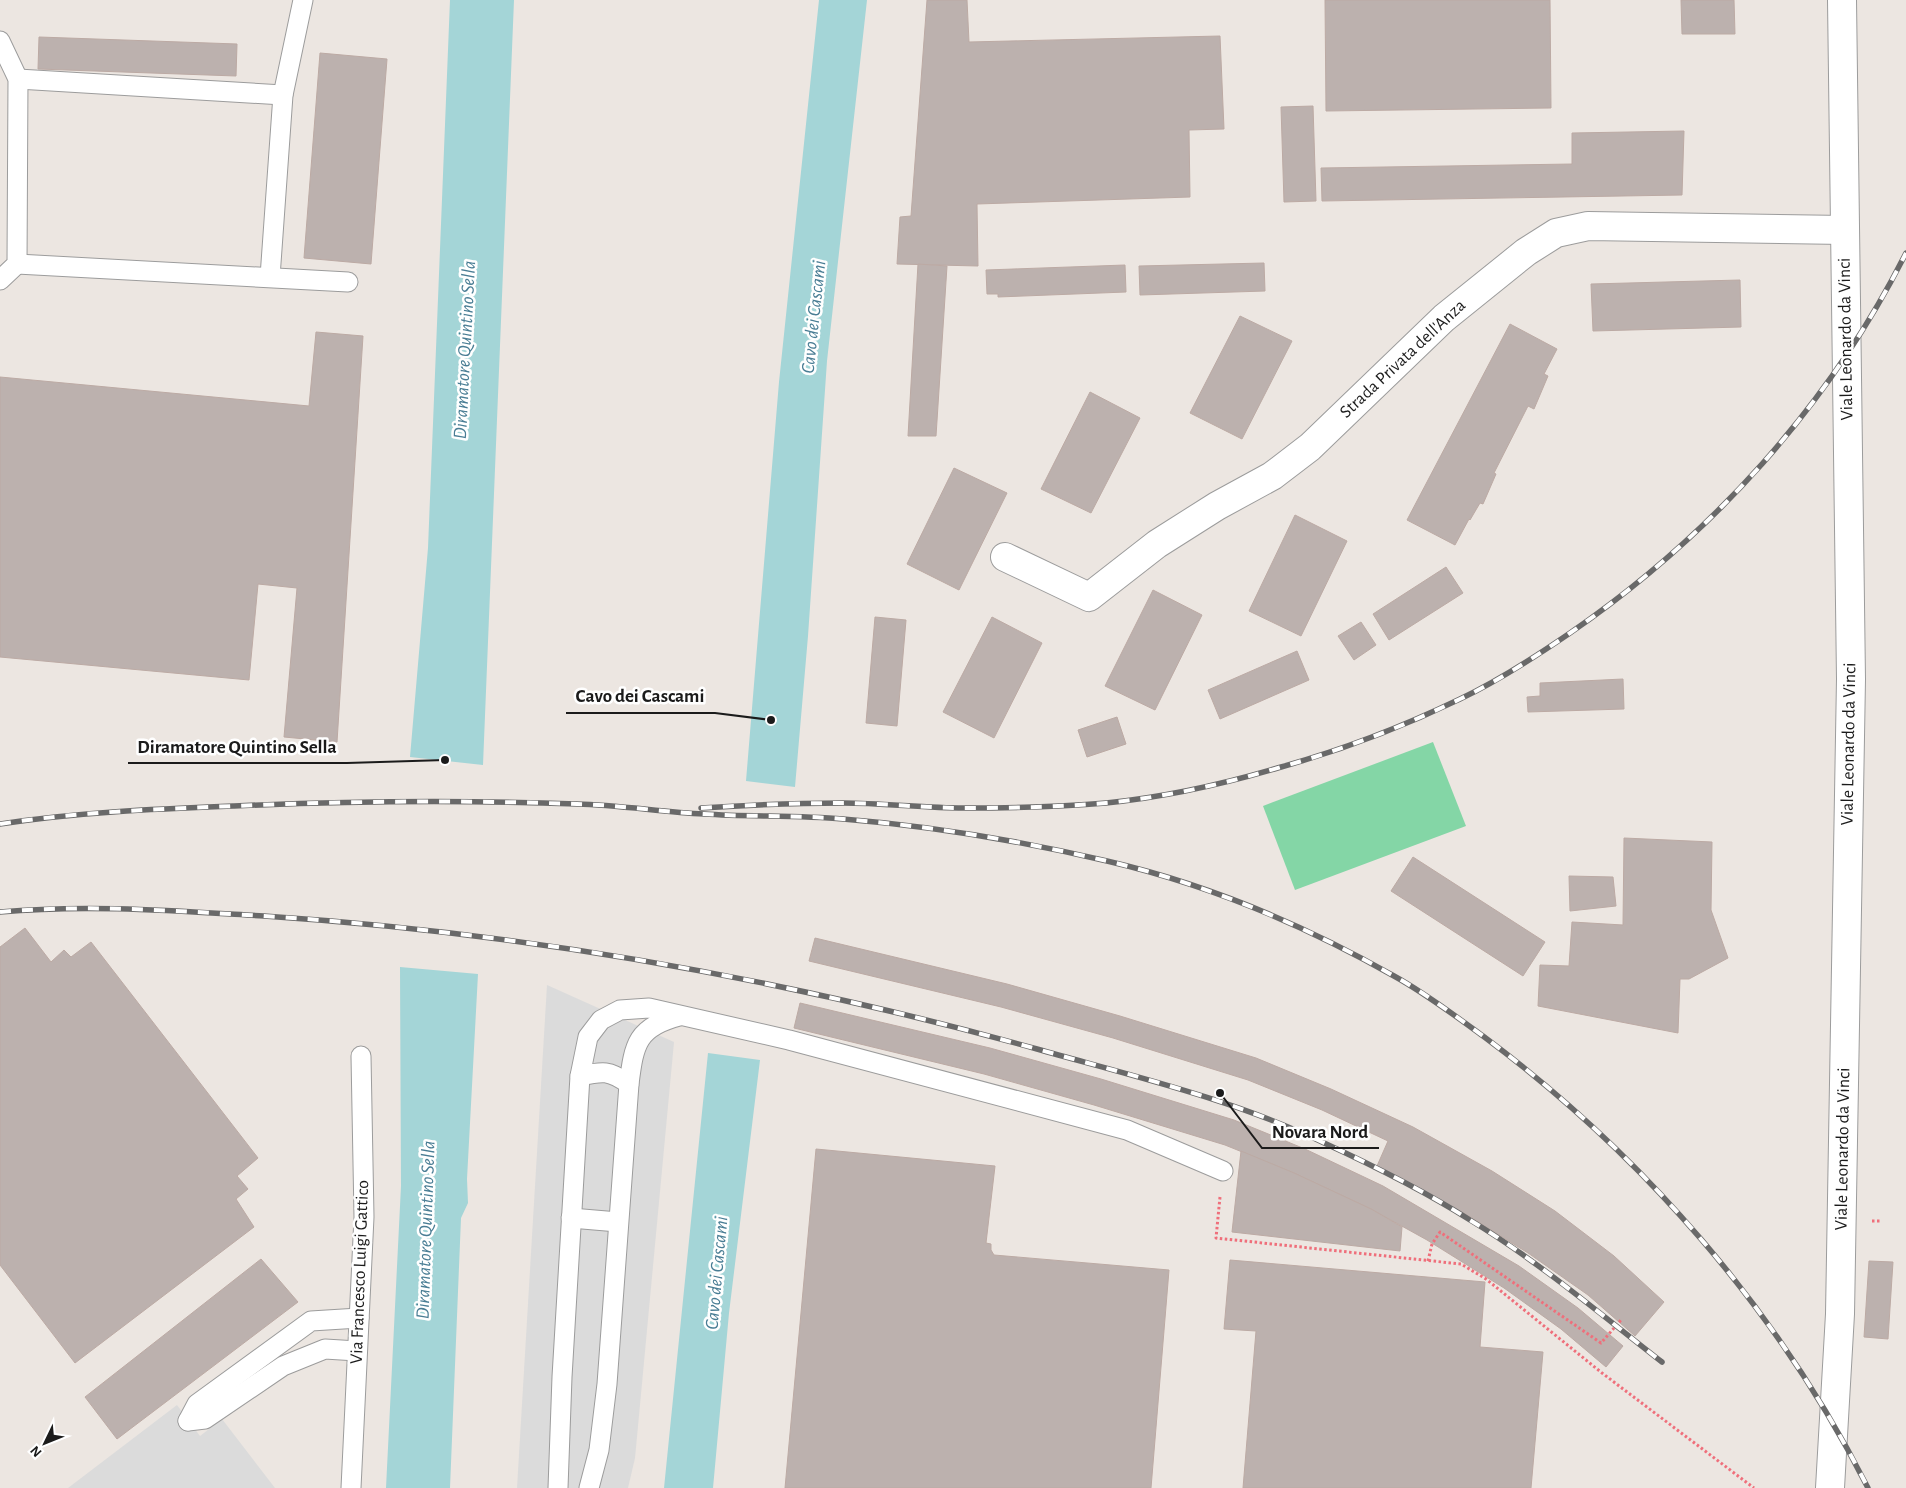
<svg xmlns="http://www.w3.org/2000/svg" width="1906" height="1488" font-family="'Alegreya Sans',sans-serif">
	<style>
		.pitch { fill: #84d6a6 }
		.parking { fill: #dbdbdb }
		.water { fill: #a4d5d7 }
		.building { fill: #bcb1ae; stroke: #bcaaa4 }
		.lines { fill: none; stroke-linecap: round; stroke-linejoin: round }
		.service-casing { stroke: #9c9c9c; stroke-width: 21 }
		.minor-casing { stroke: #9c9c9c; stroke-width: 30 }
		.tertiary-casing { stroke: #9c9c9c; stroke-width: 30 }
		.path { stroke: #ef6f7b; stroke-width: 3; stroke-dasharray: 2.5 2.5; stroke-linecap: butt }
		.service { stroke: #fff; stroke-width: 19 }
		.minor { stroke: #fff; stroke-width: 28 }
		.tertiary { stroke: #fff; stroke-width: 28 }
		.rail-casing { stroke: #696969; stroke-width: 5.5 }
		.rail { stroke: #fff; stroke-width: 4; stroke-dasharray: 11; stroke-linecap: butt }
		.labels { text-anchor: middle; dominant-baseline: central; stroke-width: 5; stroke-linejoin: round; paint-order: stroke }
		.street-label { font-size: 18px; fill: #1b1b1b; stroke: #fff }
		.water-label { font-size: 19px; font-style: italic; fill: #497d94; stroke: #fff }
		.leader { fill: none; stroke: #1b1b1b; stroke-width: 2 }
		.callout-dot { fill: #1b1b1b; stroke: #fff; stroke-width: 2 }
		.callout-label { font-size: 19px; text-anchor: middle; font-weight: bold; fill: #1b1b1b; stroke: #fff; stroke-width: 5; stroke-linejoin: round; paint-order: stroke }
	</style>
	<rect width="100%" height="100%" fill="#ece6e1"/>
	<!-- pitch -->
	<path class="pitch" d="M1433 742 1466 826 1295 890 1263 806Z"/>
	<!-- parking -->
	<g class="parking">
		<path d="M547 985 674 1042 635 1458 628 1488H517Z"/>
		<path d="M177 1405 200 1436 222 1419 275 1488H68Z"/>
	</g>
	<!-- water -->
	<g class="water">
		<path d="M450 0H514L483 765 410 757 428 548Z"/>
		<path d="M819 0H867L827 361 808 636 795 787 746 781 779 382Z"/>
		<path d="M400 967 478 974 467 1179 468 1203 461 1218 450 1488H386L401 1186Z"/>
		<path d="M708 1053 760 1060 729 1313 713 1488H664Z"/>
	</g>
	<!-- building -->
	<g class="building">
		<path d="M927 0H967L969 42 1220 36 1224 129 1189 130 1190 197 977 204 978 266 897 264 900 217 911 216Z"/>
		<path d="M1325 0H1550L1551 108 1326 111Z"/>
		<path d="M1681 0H1734L1735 34H1682Z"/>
		<path d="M39 37 237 44 236 76 38 69Z"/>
		<path d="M320 53 387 59 371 264 304 258Z"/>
		<path d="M1313 106 1316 201 1284 202 1281 107Z"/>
		<path d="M1684 131 1682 195 1322 201 1321 168 1572 164V133Z"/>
		<path d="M1264 263 1265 291 1140 295 1139 266Z"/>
		<path d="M918 264 947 266 936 436H908Z"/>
		<path d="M1125 265 1126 292 998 297V294H987L986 270Z"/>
		<path d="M1740 280 1741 327 1593 331 1591 284Z"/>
		<path d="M1240 316 1292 341 1242 439 1190 413Z"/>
		<path d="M1510 324 1557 349 1544 374 1548 376 1534 409 1528 406 1494 473 1496 474 1483 504 1480 503 1470 520 1469 519 1455 545 1407 520Z"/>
		<path d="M316 332 363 336 337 742 284 737 297 588 258 584 249 680 0 657V377L309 406Z"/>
		<path d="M1090 392 1140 418 1091 513 1041 489Z"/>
		<path d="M954 468 1007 493 959 590 907 564Z"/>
		<path d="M1295 515 1347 541 1301 636 1249 611Z"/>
		<path d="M1446 567 1463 593 1389 640 1373 614Z"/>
		<path d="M1153 590 1202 615 1155 710 1105 686Z"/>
		<path d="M875 617 906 620 897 726 866 723Z"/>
		<path d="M992 617 1042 643 994 738 943 712Z"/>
		<path d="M1361 622 1376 645 1354 660 1338 636Z"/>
		<path d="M1297 651 1309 680 1220 719 1208 690Z"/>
		<path d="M1623 679 1624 709 1528 712 1527 697 1540 696V683Z"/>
		<path d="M1117 717 1126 744 1087 757 1078 730Z"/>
		<path d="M1624 838 1712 842 1711 910 1728 958 1689 979H1680L1678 1033 1538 1006 1540 965 1569 966 1572 922 1623 925Z"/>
		<path d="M1413 857 1545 942 1523 976 1391 891Z"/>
		<path d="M1569 876 1613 877 1616 906 1570 911Z"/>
		<path d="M25 928 51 962 64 950 71 957 91 942 258 1158 237 1176 248 1189 236 1199 254 1227 75 1363 0 1265V947Z"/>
		<path d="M815 938 1007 984 1120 1016 1256 1058 1331 1089 1413 1127 1492 1171 1555 1211 1614 1256 1664 1302 1635 1336 1588 1295 1528 1253 1467 1215 1377 1166 1388 1141 1322 1110 1248 1080 1113 1038 1001 1007 809 961Z"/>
		<path d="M800 1003 990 1048 1101 1079 1234 1120 1305 1149 1383 1186 1519 1266 1578 1308 1623 1346 1606 1367 1561 1329 1504 1288 1427 1240 1371 1209 1294 1173 1225 1145 1094 1105 984 1074 794 1028Z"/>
		<path d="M816 1149 995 1166 986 1243 991 1244V1250L994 1255 1169 1270 1151 1488H785Z"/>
		<path d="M1241 1151 1294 1173 1371 1209 1402 1227 1400 1251 1232 1232Z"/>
		<path d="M261 1259 298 1302 117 1439 85 1397Z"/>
		<path d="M1230 1260 1485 1282 1480 1347 1543 1352 1531 1488H1243L1256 1331 1224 1329Z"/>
		<path d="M1869 1261 1893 1262 1888 1339 1864 1337Z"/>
	</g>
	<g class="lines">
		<!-- service casing -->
		<g class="service-casing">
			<g id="service">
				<path d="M0 41 18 79 17 264 0 280"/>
				<path d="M18 79 283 95"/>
				<path d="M17 264 348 282"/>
				<path d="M270 277 283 95 303 0"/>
				<path d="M580 1076C603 1071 609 1070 629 1084"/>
				<path d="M571 1218 618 1222"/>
				<path d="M188 1421 197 1404 311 1321 359 1318"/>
				<path d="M188 1421 205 1419 283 1366 325 1349 357 1351"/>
				<path d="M351 1488 364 1217 361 1056"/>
				<path d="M558 1488 562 1377 580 1076 588 1037 601 1020 620 1010 649 1008 789 1040 1127 1130 1223 1171"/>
				<path d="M589 1488 599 1450 607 1384 629 1084C634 1044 637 1027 679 1016"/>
			</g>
		</g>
		<!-- minor casing -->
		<g class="minor-casing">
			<path id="minor" d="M1005 557 1089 597 1157 544 1217 506 1272 476 1310 447 1444 318 1526 252 1556 233 1588 226 1845 230"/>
		</g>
		<!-- tertiary casing -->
		<g class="tertiary-casing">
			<path id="tertiary" d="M1830 1488 1840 1314 1851 679 1842 0"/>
		</g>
		<!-- path -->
		<g class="path">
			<path d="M1220 1197 1216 1238 1461 1264 1486 1279 1602 1373 1754 1488"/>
			<path d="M1872 1221H1882"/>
			<path d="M1428 1261 1432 1244 1440 1232 1601 1343 1621 1320"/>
		</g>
		<!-- service -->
		<use href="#service" class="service"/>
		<!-- minor -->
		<use href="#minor" class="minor"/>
		<!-- tertiary -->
		<use href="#tertiary" class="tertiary"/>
		<!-- rail casing -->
		<g class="rail-casing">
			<g id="rail">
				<path d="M701 808C748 805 796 803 843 803 883 803 924 808 964 808 1012 808 1059 807 1106 803 1166 797 1224 784 1281 767 1342 750 1402 727 1460 699 1498 681 1535 657 1570 633 1711 536 1829 406 1906 253"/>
				<path d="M0 824C77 812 156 809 234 806 349 801 462 800 577 804 619 805 662 812 704 814 751 817 797 815 843 819 931 826 1021 841 1107 861 1207 884 1306 926 1394 976 1425 993 1454 1015 1483 1036 1642 1154 1778 1310 1868 1488"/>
				<path d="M0 912C88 904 177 911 264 916 526 933 785 979 1037 1049 1133 1076 1232 1099 1322 1142 1372 1165 1423 1190 1470 1220 1538 1261 1599 1313 1662 1362"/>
			</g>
		</g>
		<!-- rail -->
		<use href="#rail" class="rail"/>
	</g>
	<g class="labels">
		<!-- street labels -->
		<g class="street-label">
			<text transform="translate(1846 339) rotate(-91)">Viale Leonardo da Vinci</text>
			<text transform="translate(1403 359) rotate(-43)">Strada Privata dell'Anza</text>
			<text transform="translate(1849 744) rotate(-89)">Viale Leonardo da Vinci</text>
			<text transform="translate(1843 1149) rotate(-89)">Viale Leonardo da Vinci</text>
			<text transform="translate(360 1272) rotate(-88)">Via Francesco Luigi Gattico</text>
		</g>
		<!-- water labels -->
		<g class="water-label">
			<text transform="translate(814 317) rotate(-84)">Cavo dei Cascami</text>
			<text transform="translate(465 350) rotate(-87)">Diramatore Quintino Sella</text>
			<text transform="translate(426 1230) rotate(-88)">Diramatore Quintino Sella</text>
			<text transform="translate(717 1273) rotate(-85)">Cavo dei Cascami</text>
		</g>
	</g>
	<!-- callouts -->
	<path class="leader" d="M771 720L715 713H566M445 760L347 763H128M1220 1093L1262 1148H1379"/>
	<g class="callout-dot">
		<circle cx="771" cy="720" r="5"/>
		<circle cx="445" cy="760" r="5"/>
		<circle cx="1220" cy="1093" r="5"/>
	</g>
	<g class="callout-label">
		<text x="640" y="702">Cavo dei Cascami</text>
		<text x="237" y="753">Diramatore Quintino Sella</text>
		<text x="1320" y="1138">Novara Nord</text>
	</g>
	<!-- north arrow -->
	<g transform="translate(45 1443) rotate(227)" stroke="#ffffff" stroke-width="4" paint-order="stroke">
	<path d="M0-4L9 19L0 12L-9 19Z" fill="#1b1b1b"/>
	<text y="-8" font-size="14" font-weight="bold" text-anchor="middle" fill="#1b1b1b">N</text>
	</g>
</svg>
